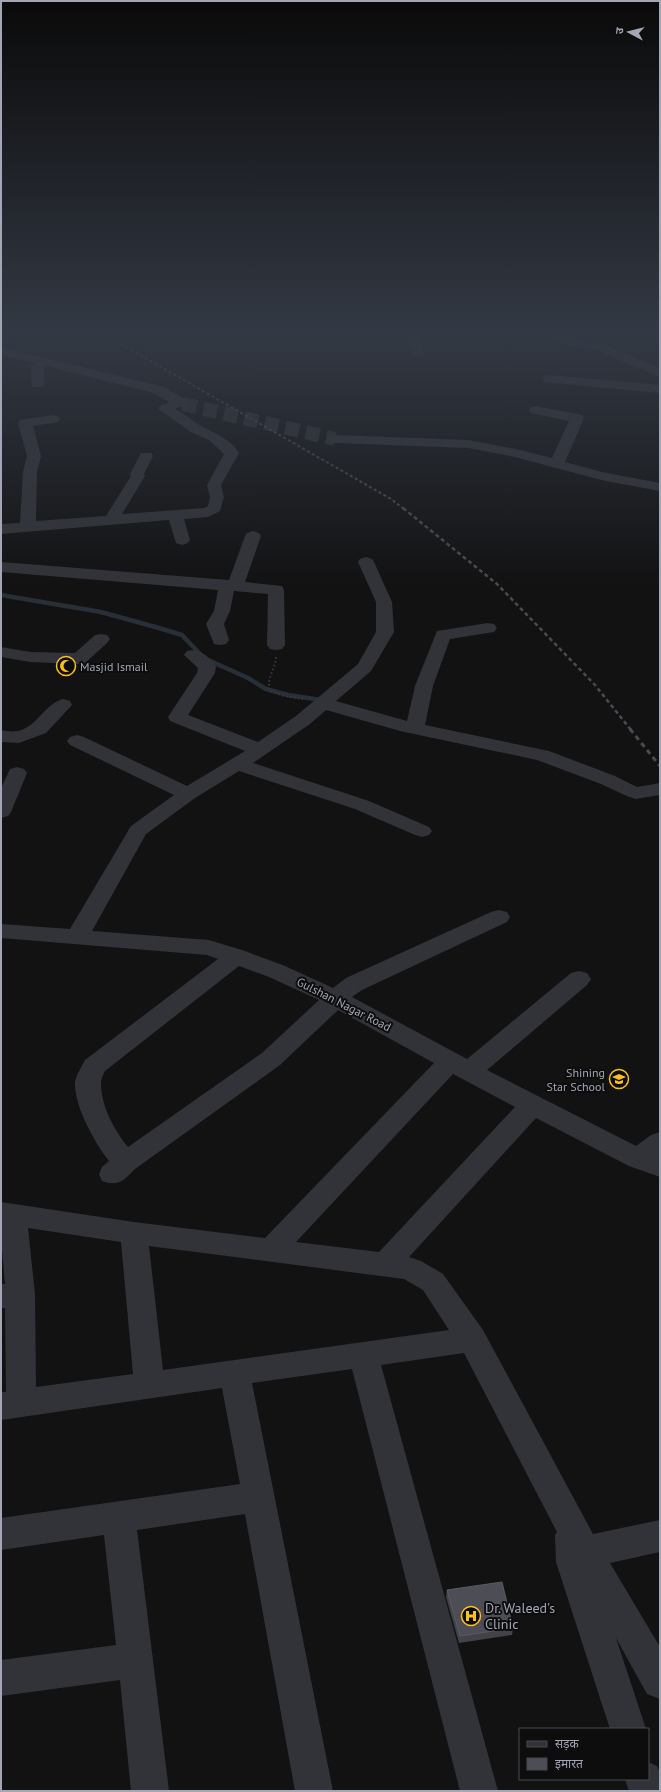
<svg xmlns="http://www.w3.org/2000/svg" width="661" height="1792" font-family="'PT Sans','Noto Sans Devanagari',sans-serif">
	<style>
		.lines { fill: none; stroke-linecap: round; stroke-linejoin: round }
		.stream { stroke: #272f37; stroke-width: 4.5 }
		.minor-tunnel { stroke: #2f3033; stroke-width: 14; stroke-dasharray: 14 7; stroke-linecap: butt }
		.path { stroke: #383a3f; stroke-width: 2; stroke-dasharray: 1.5 2.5; stroke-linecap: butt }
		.minor { fill: #323338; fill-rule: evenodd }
		.rail-far2 { stroke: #494b52; stroke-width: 2; stroke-dasharray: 3 2.5; stroke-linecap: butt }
		.rail-far1 { stroke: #494b52; stroke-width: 2.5; stroke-dasharray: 4 3; stroke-linecap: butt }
		.rail { stroke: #494b52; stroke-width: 3; stroke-dasharray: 5 4; stroke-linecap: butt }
		.wall { fill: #434249 }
		.building { fill: #4d4d55; stroke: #5b5b64 }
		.labels { text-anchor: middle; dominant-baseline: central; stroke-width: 4; stroke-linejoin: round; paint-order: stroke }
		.poi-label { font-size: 12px; fill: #a2a6b5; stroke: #0d0d0e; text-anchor: start }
		.street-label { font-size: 12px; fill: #a2a6b5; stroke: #0d0d0e }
		.near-poi-label { font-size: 14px; fill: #a2a6b5; stroke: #0d0d0e; text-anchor: start }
	</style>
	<rect width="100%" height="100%" fill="#121213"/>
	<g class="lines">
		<!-- stream -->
		<g class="stream">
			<path d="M1 595 101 612 159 628 182 635 201 655"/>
			<path d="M208 660 248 678 266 689 288 695 321 700"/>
		</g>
		<!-- minor-tunnel -->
		<path class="minor-tunnel" d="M183 404 335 439"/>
		<!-- path -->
		<path class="path" d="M276 657C275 670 266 678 270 691L284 696 303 699"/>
		<!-- minor -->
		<g class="minor">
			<path d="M405 333H417L424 353 422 356H414Z"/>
			<path d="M549 333H564L571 338 603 344 660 368V377L596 350 563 344Z"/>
			<path d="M1 347 164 387 188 401 190 404 188 407H179L175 409C185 414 192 421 201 426 216 434 229 438 239 453L221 485 224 497 220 511 208 517 184 519 190 540 188 543 182 545 176 543 169 520 1 534V524L20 523 23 472 27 456 18 423 20 420 53 415 58 416 60 419 58 422 33 426 41 456 37 472 36 521 106 516 131 476 130 474 141 453H151L153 456 144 474 145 476 122 514 204 508 208 506 210 497 207 485 224 454 209 440 191 432 158 409 160 406 169 402 154 393 46 366 44 367V384L43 387H33C30 381 30 368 34 363L1 355Z"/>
			<path d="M549 375 660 385V393L544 382 543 379 544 376Z"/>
			<path d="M536 406 582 415 584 418 565 462 602 472 660 483V491L601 480 515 457 468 448 335 443 330 442 328 439 330 436 335 435 468 440 516 449 552 458 569 421 531 413 529 410 531 407Z"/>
			<path d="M253 531 259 533 261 536 245 582 282 586 284 590 285 645 282 649 276 650 270 649 267 645 268 594 234 591 230 611 224 624 229 640 226 644 220 645 214 644 206 624 214 611 218 590 1 572V562L229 580 245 536 247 533Z"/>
			<path d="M366 557 372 559 374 562 392 602 394 632 371 671 336 701 407 721 415 686 437 631 488 623 494 624 497 628 494 632 450 639 433 686 425 725 549 751 615 776 637 787 660 783V795L636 799 629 797 601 784 537 760 400 731 326 710 310 724 253 763 369 801 429 827 432 831 429 835 422 837 415 835 355 809 239 771 195 798 146 834 92 931 209 940 245 951 285 966 333 988 346 978 491 912 499 910 507 912 510 917 507 922 362 990 352 997 467 1059 571 973 579 971 587 973 591 979 587 985 487 1070 636 1146 651 1135 660 1132V1177L629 1166 536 1118 409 1257 421 1261 443 1274 483 1330 593 1534 660 1520V1552L610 1563 660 1647V1699L647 1694 616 1638 646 1729H610L556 1562 555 1535 557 1532 464 1353 381 1365 498 1791H460L352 1369 252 1383 333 1791H295L245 1514 137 1530 169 1791H131L120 1680 1 1696V1660L116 1645 104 1535 1 1550V1518L240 1484 222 1388 1 1420V1392H6L5 1308H1V1284H5L1 1238V1202L134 1222 265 1238 434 1063 338 1010 280 1065 135 1169C124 1180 119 1187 102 1181L99 1174 102 1167 109 1161C95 1143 74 1106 75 1082 76 1075 82 1066 85 1060L218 959 207 955 1 938V924L70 929 131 826 174 795 70 745 67 741 70 737 77 735 84 737 187 786 245 751 170 721 168 717 197 673 198 668 184 655 187 651C198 648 209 656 216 666L215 673 188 715 258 742 296 716 358 664 376 632V602L358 562 360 559ZM239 966 269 977 319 1000 262 1053 128 1147C114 1130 101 1106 101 1083 101 1079 103 1075 105 1071ZM453 1074 515 1107 379 1252 296 1242ZM28 1228 121 1242 133 1374 36 1387 35 1294ZM149 1246 404 1279 423 1290 449 1330 163 1370Z"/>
			<path d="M101 634 107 635 110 639 107 643 85 663 79 664 30 662 1 657V647L30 652 75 653 95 635Z"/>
			<path d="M63 699 70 701 72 705 46 733 19 743 1 742V730C6 731 12 732 17 731 37 728 44 704 63 699Z"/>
			<path d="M17 767 24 769 27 773 11 812 8 816 1 818V788L10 769Z"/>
			<path d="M648 1762 657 1766 660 1772V1791H629L625 1779H648Z"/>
		</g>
		<!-- rail-far2 -->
		<path class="rail-far2" d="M102 333 391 499 404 509"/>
		<!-- rail-far1 -->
		<path class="rail-far1" d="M403 508 497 584 595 685 631 730"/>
		<!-- rail -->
		<path class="rail" d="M630 729 660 766"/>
	</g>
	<!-- wall -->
	<path class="wall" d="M447 1590 513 1628 512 1635 459 1643 446 1597Z"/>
	<!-- building -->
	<path class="building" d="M502 1582 513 1628 460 1636 447 1590Z"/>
	<!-- sky -->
	<linearGradient id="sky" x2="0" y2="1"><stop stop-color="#0a0a0a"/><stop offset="0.57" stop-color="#333944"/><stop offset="1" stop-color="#333944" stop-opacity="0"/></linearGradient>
	<rect width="661" height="584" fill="url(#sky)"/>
	<!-- icons -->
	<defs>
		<g id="mosque-ring" transform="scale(1)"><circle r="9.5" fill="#0d0d0e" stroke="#fbc121" stroke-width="1.5"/><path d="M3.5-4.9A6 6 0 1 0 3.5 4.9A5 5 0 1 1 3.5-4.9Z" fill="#fbc121"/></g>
		<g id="school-ring" transform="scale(1)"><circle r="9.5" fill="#0d0d0e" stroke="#fbc121" stroke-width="1.5"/><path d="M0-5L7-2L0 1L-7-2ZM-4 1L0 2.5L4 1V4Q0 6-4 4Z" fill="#fbc121"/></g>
		<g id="hospital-ring" transform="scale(1)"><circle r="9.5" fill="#0d0d0e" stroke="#fbc121" stroke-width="1.5"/><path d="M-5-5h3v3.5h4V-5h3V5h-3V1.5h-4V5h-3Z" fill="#fbc121"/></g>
	</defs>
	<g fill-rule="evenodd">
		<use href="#mosque-ring" x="66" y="666"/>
		<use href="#school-ring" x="619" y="1079"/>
		<use href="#hospital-ring" x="471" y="1616"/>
	</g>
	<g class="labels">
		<!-- poi labels -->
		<g class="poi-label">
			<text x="80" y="666">Masjid Ismail</text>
			<text x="605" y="1072" text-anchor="end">Shining<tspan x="605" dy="14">Star School</tspan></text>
		</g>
		<!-- street labels -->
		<g class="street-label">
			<text transform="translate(344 1004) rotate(27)">Gulshan Nagar Road</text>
		</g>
		<!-- near-poi labels -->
		<g class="near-poi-label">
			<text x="485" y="1608">Dr. Waleed's<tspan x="485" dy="16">Clinic</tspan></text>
		</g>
	</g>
	<!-- border -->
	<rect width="661" height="1792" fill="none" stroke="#a2a6b5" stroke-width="4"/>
	<!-- legend -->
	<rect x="519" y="1728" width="130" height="52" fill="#0d0d0e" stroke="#494a51"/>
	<rect x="527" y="1741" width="20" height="6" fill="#323338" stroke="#494a51"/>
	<text x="555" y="1748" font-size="12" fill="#a2a6b5">सड़क</text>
	<rect x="527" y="1758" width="20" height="12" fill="#4d4d55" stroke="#494a51"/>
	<text x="555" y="1768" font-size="12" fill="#a2a6b5">इमारत</text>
	<!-- north arrow -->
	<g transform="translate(629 32) rotate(277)" stroke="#0d0d0e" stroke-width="3" paint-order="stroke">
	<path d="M0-3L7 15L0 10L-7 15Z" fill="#a2a6b5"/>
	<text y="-6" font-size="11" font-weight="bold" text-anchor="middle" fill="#a2a6b5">उ</text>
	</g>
</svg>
